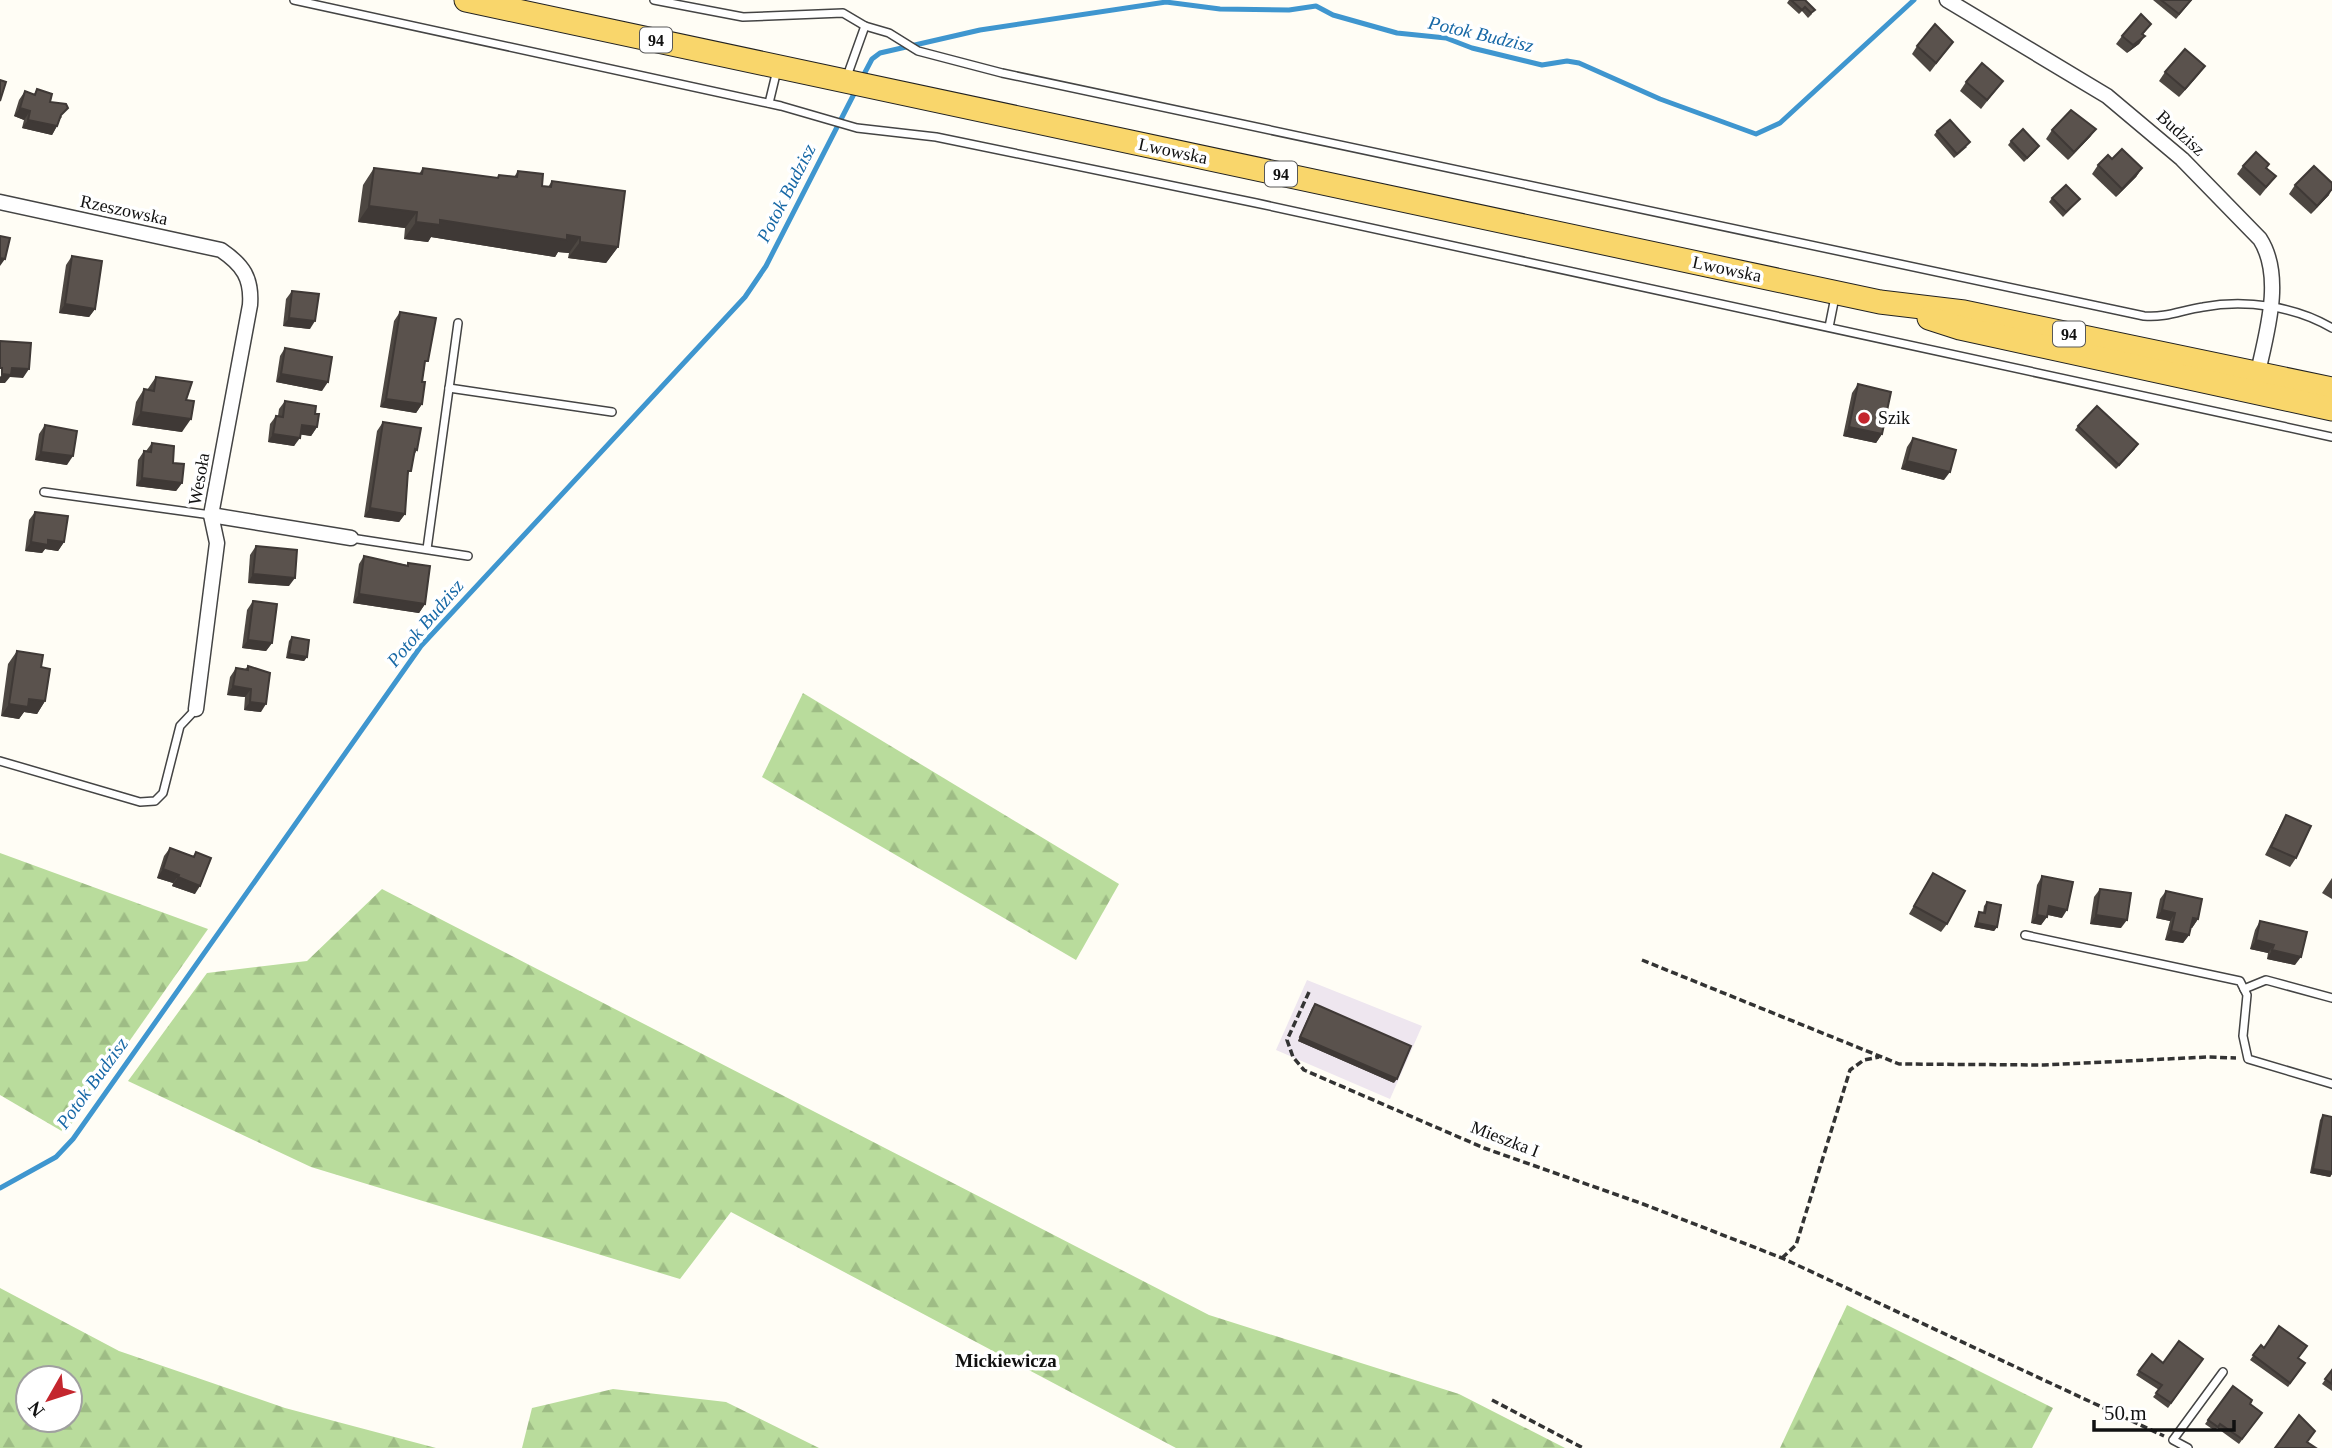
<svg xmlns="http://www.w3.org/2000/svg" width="2332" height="1448" font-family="'Times New Roman',serif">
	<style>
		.industrial { fill: #eee6ef }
		.forest { fill: url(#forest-firs); fill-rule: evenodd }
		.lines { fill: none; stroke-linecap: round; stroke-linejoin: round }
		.stream { stroke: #3f96cf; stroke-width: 5 }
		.service-casing { stroke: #444; stroke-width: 10 }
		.minor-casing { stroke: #444; stroke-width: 17 }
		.primary-casing { stroke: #222; stroke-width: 25 }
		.path { stroke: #333; stroke-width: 3.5; stroke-dasharray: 7 3.5; stroke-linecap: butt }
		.service { stroke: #fff; stroke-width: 7 }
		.minor { stroke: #fff; stroke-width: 14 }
		.primary { stroke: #f9d66b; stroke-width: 23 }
		.wall { fill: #4d4742 }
		.shaded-wall { fill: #3f3936 }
		.building { fill: #5a524d; stroke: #3f3936; stroke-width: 2 }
		.poi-dot { fill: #c4262e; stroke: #fff; stroke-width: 2.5 }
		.labels { text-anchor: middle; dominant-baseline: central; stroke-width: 7; stroke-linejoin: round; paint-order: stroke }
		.shield { fill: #fff; stroke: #585858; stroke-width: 2 }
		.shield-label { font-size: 16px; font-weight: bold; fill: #111 }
		.street-label { font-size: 18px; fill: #111; stroke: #fff }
		.poi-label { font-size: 18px; fill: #111; stroke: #fff; text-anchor: start }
		.water-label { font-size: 19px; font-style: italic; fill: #1768a6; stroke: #fff }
		.neighbourhood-label { font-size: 19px; font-weight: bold; fill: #111; stroke: #fff }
	</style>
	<defs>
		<pattern id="forest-firs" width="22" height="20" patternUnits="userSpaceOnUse" patternTransform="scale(1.75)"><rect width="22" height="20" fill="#b9dc9c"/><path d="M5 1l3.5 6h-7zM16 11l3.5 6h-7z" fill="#9ebc85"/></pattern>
	</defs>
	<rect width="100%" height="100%" fill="#fffdf5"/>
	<!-- industrial -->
	<path class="industrial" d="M1307 980 1422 1026 1390 1099 1276 1050Z"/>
	<!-- forest -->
	<g class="forest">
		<path d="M803 693 1119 884 1076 960 762 777Z"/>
		<path d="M0 853 208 929 65 1133 0 1095Z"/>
		<path d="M382 889 1209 1315 1459 1394 1565 1448H1176L731 1212 680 1279 311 1167 128 1081 207 973 307 961Z"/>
		<path d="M0 1288 119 1351 285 1408 436 1448H0ZM28 1378H70V1420H28Z"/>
		<path d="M1847 1305 2053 1408 2032 1448H1780Z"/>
		<path d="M613 1389 726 1402 819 1448H522L532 1408Z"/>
	</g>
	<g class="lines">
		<!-- stream -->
		<g class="stream">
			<path d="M862 78 872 59 880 53 980 30 1166 2 1220 9 1289 10 1316 6 1333 15 1397 33 1446 38 1472 48 1542 65 1567 61 1579 63 1660 99 1756 134 1780 123 1914 0"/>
			<path d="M0 1188 56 1157 73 1139 421 646 745 297 766 266 856 90"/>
		</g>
		<!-- service casing -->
		<g class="service-casing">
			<g id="service">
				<path d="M294 0 781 106 857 128 936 137 1256 203 2332 437"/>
				<path d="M654 0 743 17 843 13 865 26 889 33 918 51 1002 73 2144 316C2166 318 2182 310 2203 307 2245 299 2295 306 2332 328"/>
				<path d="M846 79 865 26"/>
				<path d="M769 103 777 70"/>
				<path d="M1829 327 1835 297"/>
				<path d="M449 388 612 412"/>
				<path d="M44 492 211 515"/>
				<path d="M351 538 468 556"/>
				<path d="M427 549 458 323"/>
				<path d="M0 761 140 802 155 801 163 793 180 726 196 709"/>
				<path d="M2025 935 2240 981 2247 995 2243 1036 2248 1059 2332 1084"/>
				<path d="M2244 989 2266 980 2332 998"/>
				<path d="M2188 1448 2173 1440 2223 1372"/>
			</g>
		</g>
		<!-- minor casing -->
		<g class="minor-casing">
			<g id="minor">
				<path d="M1947 0 2107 96 2182 159 2260 239C2285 278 2265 338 2256 381"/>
				<path d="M0 202 221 250C243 265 252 278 250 305L211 515 217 543 196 709"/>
				<path d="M211 515 351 538"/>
			</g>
		</g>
		<!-- primary casing -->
		<g class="primary-casing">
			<g id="primary">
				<path d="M466 0 1880 302 1964 312 2332 389"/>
				<path d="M1929 318 1960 328 2332 409"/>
			</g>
		</g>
		<!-- path -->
		<g class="path">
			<path d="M1642 960 1899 1064 2044 1065 2207 1057 2236 1058"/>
			<path d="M1309 992 1287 1040 1293 1057 1304 1070 1484 1148 1643 1204 1782 1258 2164 1436"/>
			<path d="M1782 1258 1796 1245 1850 1070 1864 1060 1879 1057"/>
			<path d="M1492 1400 1583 1448"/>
		</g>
		<!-- service -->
		<use href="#service" class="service"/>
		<!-- minor -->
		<use href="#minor" class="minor"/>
		<!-- primary -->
		<use href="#primary" class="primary"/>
	</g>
	<!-- wall -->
	<g class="wall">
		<path d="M1789 0H1806L1805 1 1812 14 1808 18 1802 11 1799 14 1787 3Z"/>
		<path d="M2153 0H2192L2176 19Z"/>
		<path d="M2143 35 2145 36 2139 44 2127 53 2116 44 2122 36Z"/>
		<path d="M1953 42 1930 72 1912 54 1917 46Z"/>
		<path d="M2165 72 2199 74 2179 97 2159 81Z"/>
		<path d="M2003 81 1981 109 1960 91 1966 82Z"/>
		<path d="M37 89 62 117 60 119 57 126 52 135 22 128 24 120 14 116 19 100 25 91 34 94Z"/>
		<path d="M2096 129 2090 137 2068 160 2046 139 2052 130Z"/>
		<path d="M1937 131 1967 147 1954 158 1934 135Z"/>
		<path d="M2011 141 2036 150 2024 162 2008 145Z"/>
		<path d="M2112 159 2142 168 2136 177 2116 197 2092 174 2098 165Z"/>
		<path d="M2243 166 2267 168 2276 176 2260 196 2237 174Z"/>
		<path d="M374 168 419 174 423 168 497 178 499 175 514 177 518 171 542 186 548 187 552 181 618 247 606 263 568 258 569 253 558 252 555 257 431 237 428 242 404 239 405 228 358 222 363 185Z"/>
		<path d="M2295 185 2329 195 2311 214 2289 194Z"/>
		<path d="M2052 198 2080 199 2063 217 2049 202Z"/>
		<path d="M72 256 95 309 89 317 59 313 66 265Z"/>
		<path d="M292 291 310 329 283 326 286 299Z"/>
		<path d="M400 312 425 366 422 382V404L416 413 380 407 394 321Z"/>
		<path d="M285 348 322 391 276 382 280 356Z"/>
		<path d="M156 377 186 400 182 432 132 425 136 402 144 389 147 390Z"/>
		<path d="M1858 384 1882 434 1876 443 1843 436 1852 393Z"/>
		<path d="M285 401 315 414 317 427 311 436 300 434 294 446 268 442 270 424 276 416H278L279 409Z"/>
		<path d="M383 422 417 450 414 455 408 475 405 514 399 522 364 517 377 431Z"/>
		<path d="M45 425 67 465 35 460 39 434Z"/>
		<path d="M2078 426 2135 449 2116 469 2075 430Z"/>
		<path d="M1913 438 1944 480 1901 469 1907 447Z"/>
		<path d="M152 443 173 463 182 483 176 491 136 486 138 460 144 451H146Z"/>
		<path d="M35 512 64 542 58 551 45 549 42 553 25 551 29 520Z"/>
		<path d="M256 546 289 586 248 583 250 555Z"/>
		<path d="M364 556 407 565 408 563 425 604 419 613 353 603 359 564Z"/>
		<path d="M253 601 272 643 266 651 242 648 247 610Z"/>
		<path d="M292 637 307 657 304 661 286 658 289 641Z"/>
		<path d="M17 651 45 701 37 714 24 712 19 719 1 716 8 664Z"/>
		<path d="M248 666 261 712 244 710 245 697 227 695 230 677 236 668 245 669Z"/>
		<path d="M2286 815 2296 858 2290 867 2265 855 2281 824Z"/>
		<path d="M170 848 193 856 196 852 195 894 172 886 173 883 157 878 164 856Z"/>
		<path d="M1933 873 1947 924 1941 932 1909 914Z"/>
		<path d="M2042 876 2062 918 2048 915 2041 925 2031 923 2037 885Z"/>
		<path d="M2332 878V899L2322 893Z"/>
		<path d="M2100 889 2121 928 2090 924 2094 897Z"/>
		<path d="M2166 891 2198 919 2192 928 2191 927 2189 935 2183 943 2165 940 2170 921 2156 918 2160 899Z"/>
		<path d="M1987 902 1997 927 1994 931 1974 927 1977 916 1979 912 1983 913 1984 906Z"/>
		<path d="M2260 921 2295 965 2267 959 2268 953 2250 949 2255 930Z"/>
		<path d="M1315 1004 1394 1083 1298 1041 1312 1008Z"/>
		<path d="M2323 1115 2332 1117V1174L2330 1177 2310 1173 2320 1120Z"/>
		<path d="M2261 1345 2264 1348 2298 1358 2305 1363 2288 1387 2250 1360Z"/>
		<path d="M2152 1354 2163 1363 2203 1359 2168 1408 2153 1397 2159 1390 2136 1375Z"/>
		<path d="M2332 1370V1391L2322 1384Z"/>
		<path d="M2233 1386 2250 1404 2262 1413 2239 1444 2217 1428 2215 1431 2205 1424Z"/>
	</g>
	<!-- shaded-wall -->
	<g class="shaded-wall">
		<path d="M2151 24 2138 41 2145 36 2139 44 2127 53Z"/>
		<path d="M2205 66 2199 74 2179 97 2185 89Z"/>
		<path d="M20 108 30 111 24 120 14 116Z"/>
		<path d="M28 120 57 126 52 135 22 128Z"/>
		<path d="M2096 129 2090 137 2068 160 2074 152Z"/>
		<path d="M2142 168 2136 177 2116 197 2122 189Z"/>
		<path d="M2332 189 2329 195 2311 214 2317 206Z"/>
		<path d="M369 206 417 212 405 228 358 222Z"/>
		<path d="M440 220 567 235 580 237 569 253 558 252 555 257 431 237 428 242 404 239 416 222Z"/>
		<path d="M580 242 618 247 606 263 568 258Z"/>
		<path d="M0 258 5 259 0 266Z"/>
		<path d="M65 304 95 309 89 317 59 313Z"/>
		<path d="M289 318 315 321 310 329 283 326Z"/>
		<path d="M12 368 29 369 23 378 10 377 5 383H0V377L2 374Z"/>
		<path d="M281 374 328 382 322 391 276 382Z"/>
		<path d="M386 399 422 404 416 413 380 407Z"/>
		<path d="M141 412 191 419 182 432 132 425Z"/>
		<path d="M302 425 317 427 311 436 296 434Z"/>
		<path d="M1849 427 1882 434 1876 443 1843 436Z"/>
		<path d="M273 434 300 438 294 446 268 442Z"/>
		<path d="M41 452 73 456 67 465 35 460Z"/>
		<path d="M1907 461 1950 472 1944 480 1901 469Z"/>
		<path d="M142 478 182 483 176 491 136 486Z"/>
		<path d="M370 508 405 514 399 522 364 517Z"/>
		<path d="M48 540 64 542 58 551 45 549 42 553 25 551 31 542Z"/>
		<path d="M253 574 295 578 289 586 248 583Z"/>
		<path d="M359 594 425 604 419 613 353 603Z"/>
		<path d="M248 640 272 643 266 651 242 648Z"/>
		<path d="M289 654 307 657 304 661 286 658Z"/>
		<path d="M233 686 251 689 245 697 227 695Z"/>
		<path d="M29 699 45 701 37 714 24 712 19 719 1 716 9 704Z"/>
		<path d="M250 702 266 704 261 712 244 710Z"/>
		<path d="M163 869 179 875 173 883 157 878Z"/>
		<path d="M178 877 200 886 195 894 172 886Z"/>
		<path d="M2049 906 2067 910 2062 918 2044 914Z"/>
		<path d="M2162 910 2175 913 2170 921 2156 918Z"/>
		<path d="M2037 915 2047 917 2041 925 2031 923Z"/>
		<path d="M2096 915 2127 920 2121 928 2090 924Z"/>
		<path d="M2193 918 2198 919 2192 928 2187 927Z"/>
		<path d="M1977 923 1997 927 1994 931 1974 927Z"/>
		<path d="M2171 931 2189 935 2183 943 2165 940Z"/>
		<path d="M2256 940 2274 945 2268 953 2250 949Z"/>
		<path d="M2272 950 2301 957 2295 965 2267 959Z"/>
		<path d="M1300 1037 1397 1079 1394 1083 1298 1041Z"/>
		<path d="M2313 1169 2332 1172V1174L2330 1177 2310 1173Z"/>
	</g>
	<!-- building -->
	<g class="building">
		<path d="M1791 0H1805L1815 10 1811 13 1805 7 1802 10Z"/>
		<path d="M2161 0H2191L2179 14Z"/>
		<path d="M2141 14 2151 24 2142 34 2145 36 2133 45 2122 36Z"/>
		<path d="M1935 24 1953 42 1936 63 1917 46Z"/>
		<path d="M2185 49 2205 66 2185 89 2165 72Z"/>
		<path d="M1982 63 2003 81 1987 100 1966 82Z"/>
		<path d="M0 80 6 82 0 101Z"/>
		<path d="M37 89 52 94 50 102 66 104 68 108 61 115 57 126 28 120 30 111 20 108 25 91 35 95Z"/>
		<path d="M2071 110 2096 129 2074 152 2052 130Z"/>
		<path d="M1950 120 1970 142 1957 154 1937 131Z"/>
		<path d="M2023 129 2039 146 2027 158 2011 141Z"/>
		<path d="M2122 149 2142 168 2122 189 2098 165 2108 155 2112 159Z"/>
		<path d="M2256 152 2269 164 2266 168 2276 176 2266 187 2243 166Z"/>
		<path d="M2314 166 2332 183V189L2317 206 2295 185Z"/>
		<path d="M374 168 422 174 423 168 498 178 499 175 517 177 518 171 543 174 542 186 551 187 552 181 625 191 618 247 580 242V237L567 235V240L440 220V225L416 222 417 212 369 206Z"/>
		<path d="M2066 185 2080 199 2066 212 2052 198Z"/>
		<path d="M0 236 10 238 5 259 0 258Z"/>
		<path d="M72 256 102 261 95 309 65 304Z"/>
		<path d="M292 291 319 294 315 321 289 318Z"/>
		<path d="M400 312 436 318 428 361H425L422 382H425L422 404 386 399Z"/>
		<path d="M0 341 31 343 29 369 12 368 11 375 2 374V368H0Z"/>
		<path d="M285 348 332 357 328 382 281 374Z"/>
		<path d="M156 377 192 382 186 400 194 401 191 419 141 412 144 389 154 391Z"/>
		<path d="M1858 384 1891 392 1882 434 1849 427Z"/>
		<path d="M285 401 316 406 315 414H319L317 427 302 425 300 438 273 434 276 416 283 417Z"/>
		<path d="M2097 406 2138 444 2119 465 2078 426Z"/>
		<path d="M383 422 421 428 417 450 415 449 411 471H408L405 514 370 508Z"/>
		<path d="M45 425 77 431 73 456 41 452Z"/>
		<path d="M1913 438 1956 450 1950 472 1907 461Z"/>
		<path d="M152 443 174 446 173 463 184 464 182 483 142 478 144 451 151 452Z"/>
		<path d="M35 512 68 516 64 542 48 540V545L31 542Z"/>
		<path d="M256 546 297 550 295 578 253 574Z"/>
		<path d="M364 556 408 566V563L430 566 425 604 359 594Z"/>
		<path d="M253 601 277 604 272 643 248 640Z"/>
		<path d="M292 637 309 640 307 657 289 654Z"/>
		<path d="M17 651 43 655 41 667 50 669 45 701 29 699 28 707 9 704Z"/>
		<path d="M248 666 270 673 266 704 250 702 251 689 233 686 236 668 248 670Z"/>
		<path d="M2286 815 2311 826 2296 858 2271 847Z"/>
		<path d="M170 848 194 857 196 852 211 858 200 886 178 877 179 875 163 869Z"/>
		<path d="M1933 873 1965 891 1947 924 1914 906Z"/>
		<path d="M2042 876 2073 882 2067 910 2049 906 2047 917 2037 915Z"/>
		<path d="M2100 889 2131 893 2127 920 2096 915Z"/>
		<path d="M2166 891 2202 899 2198 919 2193 918 2189 935 2171 931 2175 913 2162 910Z"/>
		<path d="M1987 902 2001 905 1997 927 1977 923 1979 912 1985 913Z"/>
		<path d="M2260 921 2307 932 2301 957 2272 950 2274 945 2256 940Z"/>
		<path d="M1315 1004 1411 1046 1397 1079 1300 1037Z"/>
		<path d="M2323 1115 2332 1117V1172L2313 1169Z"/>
		<path d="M2279 1326 2307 1346 2298 1358 2305 1363 2290 1383 2253 1355 2261 1345 2264 1348Z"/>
		<path d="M2179 1341 2203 1359 2171 1403 2156 1393 2162 1385 2139 1371 2152 1354 2163 1363Z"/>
		<path d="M2332 1370V1384L2325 1379Z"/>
		<path d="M2233 1386 2252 1400 2250 1404 2262 1413 2242 1439 2220 1424 2218 1427 2208 1420Z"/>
		<path d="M2299 1415 2315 1431 2307 1442 2316 1448H2275Z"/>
	</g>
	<!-- markers -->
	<circle class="poi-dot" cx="1864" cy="418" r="7"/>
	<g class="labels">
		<!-- shield labels -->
		<g class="shield">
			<rect x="640" y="27.5" width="32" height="25" rx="5"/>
			<rect x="1265" y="161.5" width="32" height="25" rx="5"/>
			<rect x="2053" y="321.5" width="32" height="25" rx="5"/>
		</g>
		<g class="shield-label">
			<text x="656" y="40">94</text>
			<text x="1281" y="174">94</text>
			<text x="2069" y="334">94</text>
		</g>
		<!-- street labels -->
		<g class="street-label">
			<text transform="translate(2181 133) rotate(42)">Budzisz</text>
			<text transform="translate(1173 151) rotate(12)">Lwowska</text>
			<text transform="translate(124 210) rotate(12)">Rzeszowska</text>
			<text transform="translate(1727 269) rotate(12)">Lwowska</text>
			<text transform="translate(199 479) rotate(-80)">Wesoła</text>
			<text transform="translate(1505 1139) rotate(21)">Mieszka I</text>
		</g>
		<!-- poi labels -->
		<g class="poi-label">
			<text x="1878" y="418">Szik</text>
		</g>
		<!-- water labels -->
		<g class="water-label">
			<text transform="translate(1481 34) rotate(13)">Potok Budzisz</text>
			<text transform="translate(786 193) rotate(-63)">Potok Budzisz</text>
			<text transform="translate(425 623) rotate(-50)">Potok Budzisz</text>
			<text transform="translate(92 1083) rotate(-54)">Potok Budzisz</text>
		</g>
		<!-- neighbourhood labels -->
		<g class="neighbourhood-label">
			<text x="1006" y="1360">Mickiewicza</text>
		</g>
	</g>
	<!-- north arrow -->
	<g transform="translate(49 1399) rotate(231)"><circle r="33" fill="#ffffff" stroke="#a0a0a0" stroke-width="2"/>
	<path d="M0-5L12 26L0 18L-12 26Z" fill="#c4262e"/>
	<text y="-10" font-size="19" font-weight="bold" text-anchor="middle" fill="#111111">N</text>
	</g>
	<!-- scale -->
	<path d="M2094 1420v10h140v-10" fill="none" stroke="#111111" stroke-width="3.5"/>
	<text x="2104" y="1420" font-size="21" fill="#111111" stroke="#ffffff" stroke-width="5" paint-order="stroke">50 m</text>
</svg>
